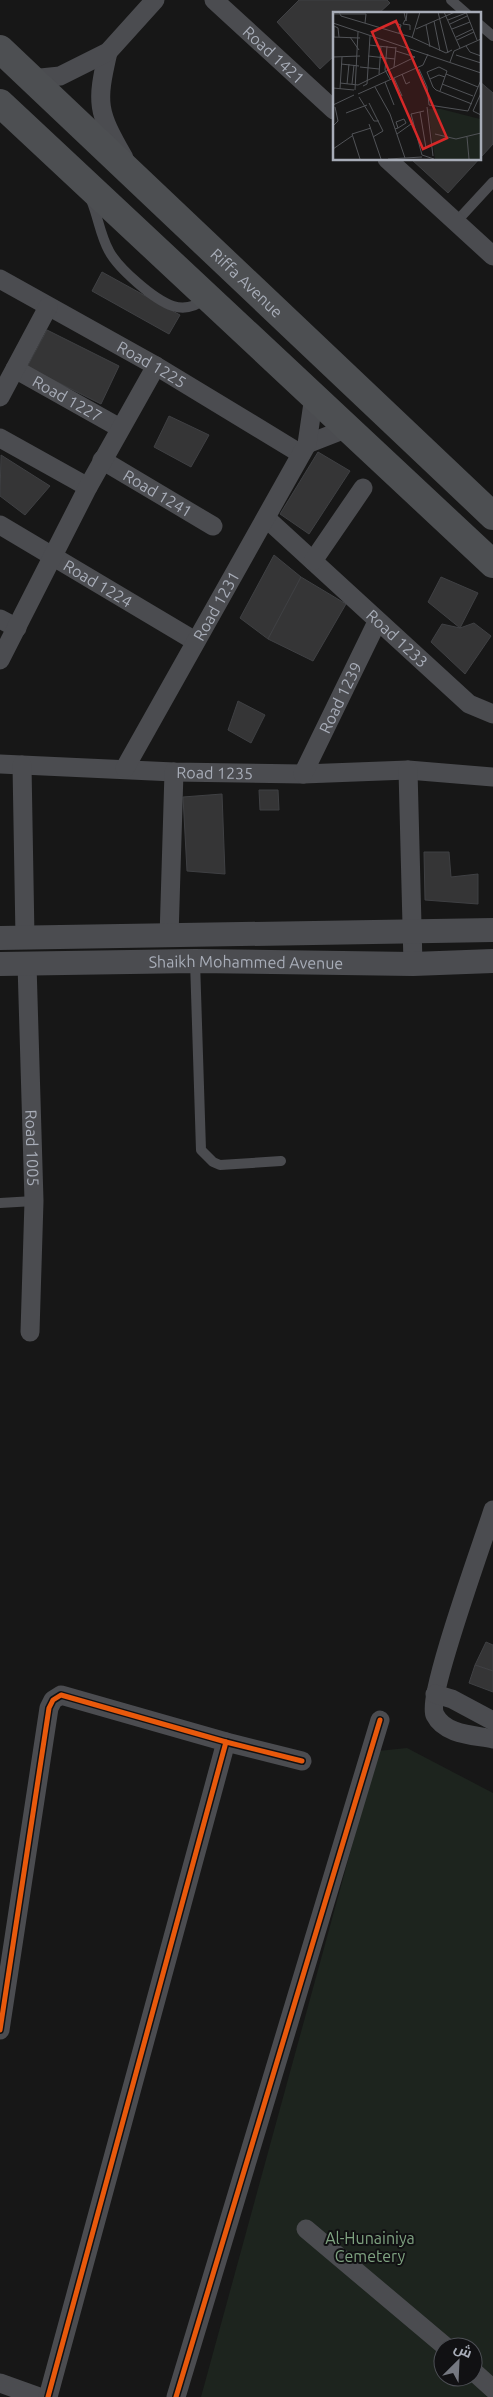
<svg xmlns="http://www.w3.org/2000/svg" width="493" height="2397" font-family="Ubuntu,Cairo,sans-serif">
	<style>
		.green { fill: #1d241e; fill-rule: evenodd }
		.building { fill: #353536; stroke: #3f4043 }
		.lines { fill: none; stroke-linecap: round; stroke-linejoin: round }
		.service { stroke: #4b4c50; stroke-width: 10 }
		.minor { stroke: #4b4c50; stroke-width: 19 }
		.tertiary { stroke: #4b4c50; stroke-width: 24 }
		.primary { stroke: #4d4f52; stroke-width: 28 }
		.cycleway-casing { stroke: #111113; stroke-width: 8 }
		.cycleway { stroke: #e8590c; stroke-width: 5 }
		.labels { text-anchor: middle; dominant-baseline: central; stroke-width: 4; stroke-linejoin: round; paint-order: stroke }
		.street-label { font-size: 16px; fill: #a8adb8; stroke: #111113 }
		.park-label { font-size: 16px; fill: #7fa381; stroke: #111113 }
		.inset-road { fill: none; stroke: #515357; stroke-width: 1 }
		.view { fill: #d62828; fill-opacity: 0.15; stroke: #d62828; stroke-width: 2.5 }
		.inset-edge { fill: none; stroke: #a8adb8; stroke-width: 2.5 }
	</style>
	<rect width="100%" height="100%" fill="#171717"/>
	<!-- green -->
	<path class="green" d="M407 1748 493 1793V2397H201L378 1751ZM443 2347H473V2377H443Z"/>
	<!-- building -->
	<g class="building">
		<path d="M299 0H387L390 3 378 14H334V56L320 69 277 22Z"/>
		<path d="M479 81 493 93V144L448 193 411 159H479Z"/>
		<path d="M102 272 180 315 169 334 92 291Z"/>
		<path d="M47 330 119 366 101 404 27 367Z"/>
		<path d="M169 416 209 435 191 467 154 447Z"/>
		<path d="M318 452 350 471 309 534 280 514Z"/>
		<path d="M1 455 50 486 25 515 0 496Z"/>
		<path d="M274 555 301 577 268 639 240 618Z"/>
		<path d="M301 577 346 604 313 661 268 639Z"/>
		<path d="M441 577 478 593 460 628 428 602Z"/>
		<path d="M474 623 491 636 465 674 431 642 442 624 460 628Z"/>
		<path d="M238 701 265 715 251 743 228 730Z"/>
		<path d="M259 790H278L279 810H260Z"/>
		<path d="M222 794 225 874 187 871 183 797Z"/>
		<path d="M424 852H449L451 877 478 874V904L425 900Z"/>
		<path d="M486 1642 493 1645V1671L475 1665Z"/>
		<path d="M475 1665 493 1671V1692L469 1683Z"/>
	</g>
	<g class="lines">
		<!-- service -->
		<g class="service">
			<path d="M451 0 467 14"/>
			<path d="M479 24 493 36"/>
			<path d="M91 200C98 216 100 235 109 251 118 268 154 300 173 306 185 310 196 306 205 299"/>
			<path d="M456 222 493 182"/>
			<path d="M195 961 201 1150 213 1162 220 1165 281 1161"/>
			<path d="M0 1203 34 1201"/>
		</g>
		<!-- minor -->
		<g class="minor">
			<path id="s1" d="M214 0 334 110"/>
			<path d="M108 52C96 104 97 111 124 158"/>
			<path d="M31 79 60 76 108 52 155 0"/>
			<path d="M387 159 493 256"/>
			<path id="s2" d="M0 279 156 366 301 454"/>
			<path id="s3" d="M15 369 120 428"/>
			<path d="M0 397 48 307"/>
			<path d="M0 438 88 487"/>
			<path d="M307 444 348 428"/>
			<path id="s4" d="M102 460 213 526"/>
			<path id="s5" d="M266 518 469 704 493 714"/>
			<path id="s6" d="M0 525 195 641"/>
			<path d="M313 561 363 488"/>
			<path d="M0 619 17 628"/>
			<path d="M0 660 88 487 156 366"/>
			<path id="s7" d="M0 764 174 772 303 774 408 770 493 777"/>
			<path d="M22 765 25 938"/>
			<path id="s8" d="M125 768 307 444 314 396"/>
			<path d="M408 770 413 964"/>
			<path id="s9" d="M303 774 377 622"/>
			<path d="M169 937 174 772"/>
			<path id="s10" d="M27 964 34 1201 30 1332"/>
			<path d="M493 1510C484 1539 426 1697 435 1715 445 1735 474 1735 493 1739"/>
			<path d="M435 1694 452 1699 493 1721"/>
			<path d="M0 2030 49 1708 53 1700 61 1695 226 1742 302 1761"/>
			<path d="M306 2229 446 2347"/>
			<path d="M473 2371 493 2389"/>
			<path d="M0 2383 39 2397"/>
			<path d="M48 2397 226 1742"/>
			<path d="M176 2397 380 1720"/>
		</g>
		<!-- tertiary -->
		<g class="tertiary">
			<path d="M0 938 493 930"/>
			<path id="s11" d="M0 964 195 961 413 964 493 961"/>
		</g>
		<!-- primary -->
		<g class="primary">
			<path id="s12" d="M0 49 493 516"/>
			<path d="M0 103 493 564"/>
		</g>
		<!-- cycleway casing -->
		<g class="cycleway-casing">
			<g id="cycleway">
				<path d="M0 2030 49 1708 53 1700 61 1695 226 1742 302 1761"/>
				<path d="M48 2397 226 1742"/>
				<path d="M176 2397 380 1720"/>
			</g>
		</g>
		<!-- cycleway -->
		<use href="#cycleway" class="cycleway"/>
	</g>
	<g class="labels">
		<!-- street labels -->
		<g class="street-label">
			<text stroke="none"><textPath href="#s1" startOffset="81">Road 1421</textPath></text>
			<text stroke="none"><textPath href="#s12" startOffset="340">Riffa Avenue</textPath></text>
			<text stroke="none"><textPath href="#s2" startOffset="174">Road 1225</textPath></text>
			<text stroke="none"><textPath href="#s3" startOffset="60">Road 1227</textPath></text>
			<text stroke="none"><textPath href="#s4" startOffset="65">Road 1241</textPath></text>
			<text stroke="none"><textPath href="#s6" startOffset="114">Road 1224</textPath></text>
			<text stroke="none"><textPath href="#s8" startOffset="186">Road 1231</textPath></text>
			<text stroke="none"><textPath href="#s5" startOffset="178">Road 1233</textPath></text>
			<text stroke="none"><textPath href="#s9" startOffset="85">Road 1239</textPath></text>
			<text stroke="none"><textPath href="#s7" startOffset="215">Road 1235</textPath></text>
			<text stroke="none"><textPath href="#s11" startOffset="246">Shaikh Mohammed Avenue</textPath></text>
			<text stroke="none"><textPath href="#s10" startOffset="184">Road 1005</textPath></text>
		</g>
		<!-- park labels -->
		<g class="park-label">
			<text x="370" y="2238">Al-Hunainiya<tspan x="370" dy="18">Cemetery</tspan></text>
		</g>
	</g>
	<!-- overview -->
	<g transform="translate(333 12)">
		<rect width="148" height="148" fill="#171717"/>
		<path d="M95 97H108L147 107V147H102Z" fill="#1d241e"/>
		<path class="inset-road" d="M6 0 8 4 78 25 113 41 119 38M71 0 73 9 74 0M105 0 115 41M111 0 127 36M133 0 144 28M0 2H33L32 11M72 8 70 12 77 13V18M115 8 133 1M101 9 107 39M60 10 68 13 66 21M0 11 148 61M117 12 134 4M93 13 97 35M83 17 122 0M119 17 137 10M0 25 27 26M1 25V14L5 16 6 25M17 25 26 38M123 25 140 17M79 26 87 0M124 28 141 20M36 33 63 36M54 34 52 58 57 67M133 34 137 40 148 44M63 39 82 45M123 43 148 51M35 44 62 47M0 45 27 44M117 50 121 39 148 27M8 52 26 54M27 55 46 57M61 55 63 35M86 57 94 75 96 93M46 62 48 34M69 62 73 72 77 70M113 62 145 75M61 66 69 84M97 67 106 63 112 65M52 70 61 93M7 71 25 73 82 45M14 72 16 52M19 72 21 53M109 72 140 84M30 74 34 72 37 24M42 75 57 102 72 146M0 76 21 78M7 77 9 45M22 78 25 20M107 79 114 59 106 55 94 60 100 75 103 78 139 92M148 81 140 99 148 103M25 82 90 53 95 42M26 85 41 109H46M36 91 50 119 40 125M0 93 21 83M96 93 135 99 148 68M94 95 100 144M91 99 78 102 89 143 101 147M87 100 93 136M13 101 34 93M36 112 48 147M0 114 5 109 2 95M62 117 65 116 73 111 71 107 63 110 65 116M64 122 78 112M102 122 123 127 148 121M134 125 136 147M0 137 19 124M27 147 19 122 38 116M55 147 89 145"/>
		<path class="view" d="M63 9 114 126 90 137 39 20Z"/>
		<rect width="148" height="148" class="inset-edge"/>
	</g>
	<!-- north arrow -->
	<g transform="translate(458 2362) rotate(24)"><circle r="24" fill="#111113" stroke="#4d4f55"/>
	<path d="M0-4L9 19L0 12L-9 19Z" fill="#757880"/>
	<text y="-8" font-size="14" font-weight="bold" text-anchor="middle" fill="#a8adb8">ش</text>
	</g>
</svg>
